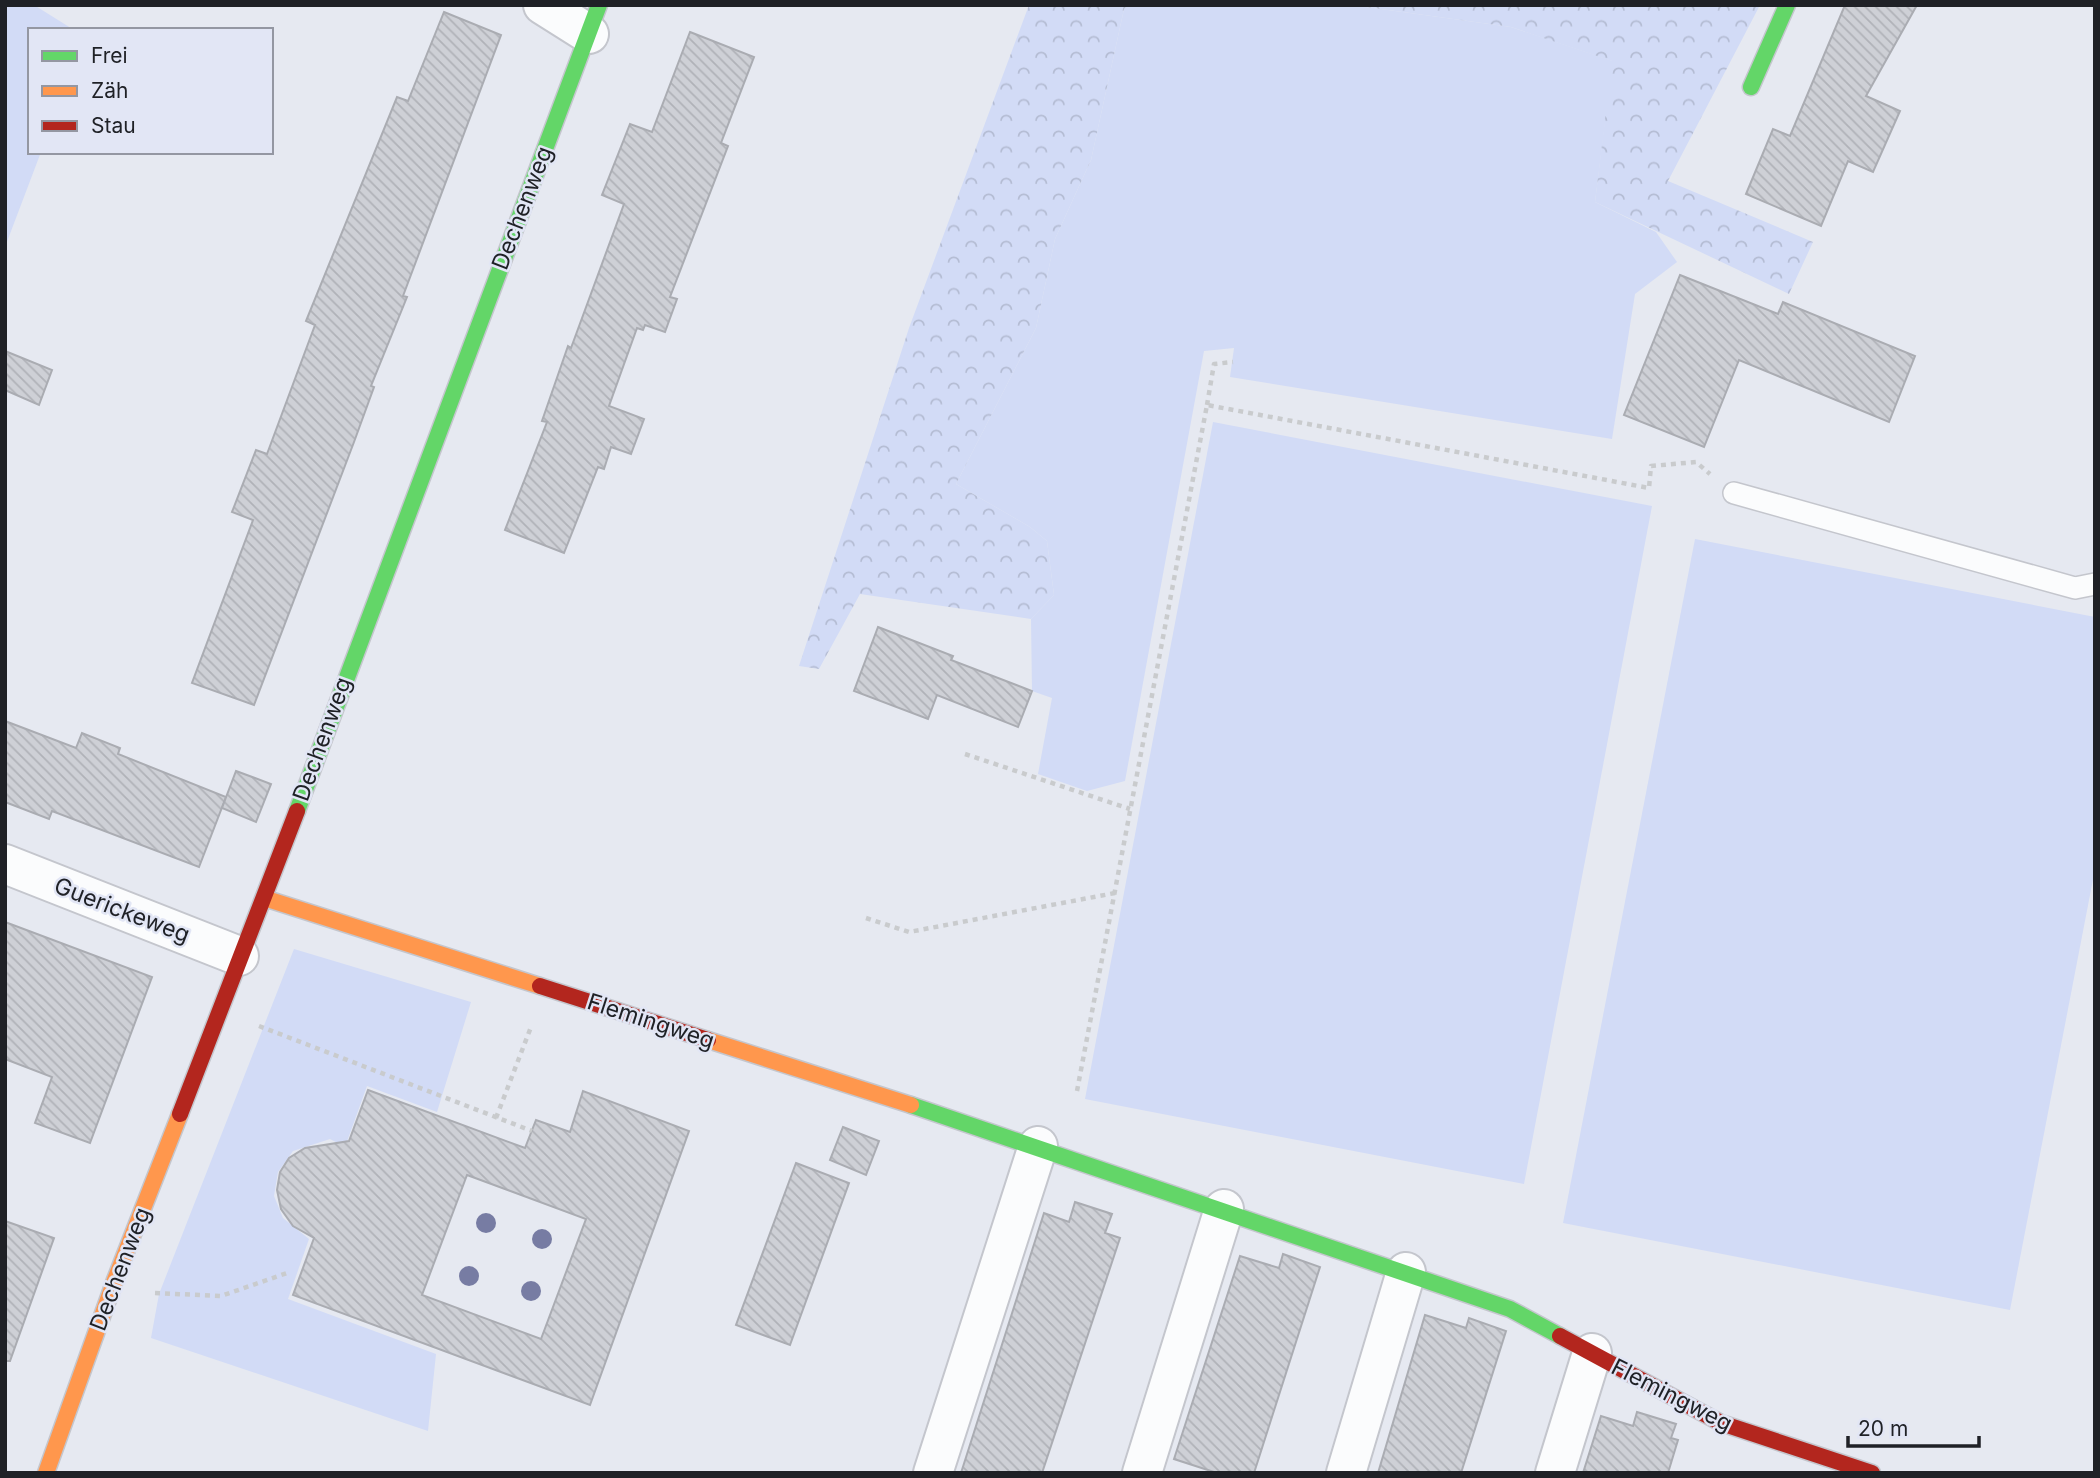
<svg xmlns="http://www.w3.org/2000/svg" width="2100" height="1478" font-family="Inter,sans-serif">
	<style>
		.green { fill: #d2dbf6 }
		.forest { fill: url(#forest-crowns) }
		.building { fill: url(#building-back-hatch); stroke: #aaacb2; stroke-width: 2; fill-rule: evenodd }
		.lines { fill: none; stroke-linecap: round; stroke-linejoin: round }
		.lane-casing { stroke: #c4c6cd; stroke-width: 24 }
		.street-casing { stroke: #c4c6cd; stroke-width: 42 }
		.fast-casing { stroke: #c4c6cd; stroke-width: 19 }
		.slow-casing { stroke: #c4c6cd; stroke-width: 19 }
		.jam-casing { stroke: #c4c6cd; stroke-width: 19 }
		.path { stroke: #c9cbcd; stroke-width: 4.5; stroke-dasharray: 5 5; stroke-linecap: butt }
		.lane { stroke: #fbfcfd; stroke-width: 21 }
		.street { stroke: #fbfcfd; stroke-width: 38 }
		.fast { stroke: #63d668; stroke-width: 16 }
		.slow { stroke: #ff974d; stroke-width: 16 }
		.jam { stroke: #b3261e; stroke-width: 16 }
		.tree { fill: #777ca3 }
		.labels { text-anchor: middle; dominant-baseline: central; stroke-width: 5; stroke-linejoin: round; paint-order: stroke }
		.street-label { font-size: 23px; fill: #1f2126; stroke: #e2e6f5 }
	</style>
	<defs>
		<pattern id="forest-crowns" width="20" height="18" patternUnits="userSpaceOnUse" patternTransform="scale(1.75)"><rect width="20" height="18" fill="#d2dbf6"/><path d="M2 6a3 3 0 1 1 6 0M12 15a3 3 0 1 1 6 0" fill="none" stroke="#b4bcd3"/></pattern>
		<pattern id="building-back-hatch" width="6" height="6" patternUnits="userSpaceOnUse" patternTransform="scale(1.75)"><rect width="6" height="6" fill="#ced0d6"/><path d="M-1 5l2 2M0 0l6 6M5-1l2 2" fill="none" stroke="#b0b2b8"/></pattern>
	</defs>
	<rect width="100%" height="100%" fill="#e6e9f1"/>
	<!-- green -->
	<g class="green">
		<path d="M5 5H34L74 30H30V152H41L5 247Z"/>
		<path d="M1128 5H1352L1511 27 1613 61 1595 202 1656 232 1677 262 1635 294 1612 439 1230 377 1234 348 1204 351 1125 781 1087 791 1038 774 1052 698 1032 691 1031 619 1054 595 1047 541 1030 527 956 484 1036 328 1055 239 1091 160 1124 9Z"/>
		<path d="M1213 422 1652 506 1524 1184 1085 1099Z"/>
		<path d="M1695 539 2095 617V869L2010 1310 1563 1223Z"/>
		<path d="M294 949 471 1002 437 1112 367 1086 345 1147 330 1139 293 1151 278 1172 274 1196 283 1218 309 1239 288 1299 436 1354 428 1431 151 1338 159 1294Z"/>
	</g>
	<!-- forest -->
	<g class="forest">
		<path d="M1029 5H1128L1124 9 1091 160 1055 239 1036 328 956 484 1030 527 1047 541 1054 595 1031 619 860 594 819 669 799 666 909 328Z"/>
		<path d="M1352 5H1760L1668 181 1813 242 1789 294 1595 202 1612 61 1511 27Z"/>
	</g>
	<!-- building -->
	<g class="building">
		<path d="M1845 5H1917L1866 96 1900 111 1873 172 1848 161 1821 226 1746 194 1773 129 1790 136Z"/>
		<path d="M444 12 501 35 403 296 407 297 371 386 374 387 354 442 254 705 192 683 253 520 232 512 256 450 267 454 315 325 306 321 397 97 408 101Z"/>
		<path d="M690 32 754 57 721 143 728 146 670 297 677 299 665 332 645 325 643 330 637 328 609 406 644 419 631 454 611 447 604 469 598 467 564 553 505 530 547 422 542 421 568 346 571 348 624 204 602 195 630 124 652 132Z"/>
		<path d="M1680 275 1778 314 1783 302 1915 356 1889 422 1739 360 1704 447 1624 415Z"/>
		<path d="M5 351 52 370 39 405 5 390Z"/>
		<path d="M878 627 953 656 951 660 1032 691 1018 727 937 695 928 719 854 691Z"/>
		<path d="M5 721 76 748 82 733 120 748 118 754 226 797 199 867 52 811 49 819 5 802Z"/>
		<path d="M236 771 271 784 256 822 222 808Z"/>
		<path d="M5 922 152 977 90 1143 35 1123 52 1077 5 1059Z"/>
		<path d="M368 1090 525 1148 536 1120 570 1132 583 1091 689 1131 590 1405 293 1295 314 1238 293 1226 281 1209 277 1190 280 1172 289 1158 305 1148 349 1141ZM467 1175 586 1219 541 1339 422 1295Z"/>
		<path d="M843 1127 879 1141 866 1175 830 1160Z"/>
		<path d="M796 1163 849 1183 790 1345 736 1325Z"/>
		<path d="M1075 1202 1112 1214 1105 1233 1120 1238 1042 1473H961L1044 1213 1069 1222Z"/>
		<path d="M5 1221 54 1238 10 1361H5Z"/>
		<path d="M1283 1254 1320 1267 1254 1473H1217L1174 1459 1240 1256 1279 1268Z"/>
		<path d="M1425 1315 1466 1328 1469 1318 1506 1331 1461 1473H1378Z"/>
		<path d="M1637 1412 1676 1424 1671 1438 1678 1440 1668 1473H1583L1601 1416 1633 1426Z"/>
	</g>
	<g class="lines">
		<!-- lane casing -->
		<g class="lane-casing">
			<path id="lane" d="M1734 493 2075 588 2095 584"/>
		</g>
		<!-- street casing -->
		<g class="street-casing">
			<g id="street">
				<path d="M543 5 589 34"/>
				<path d="M5 864 239 956"/>
				<path d="M933 1473 1038 1146"/>
				<path d="M1142 1473 1224 1209"/>
				<path d="M1346 1473 1406 1272"/>
				<path d="M1555 1473 1592 1353"/>
			</g>
		</g>
		<!-- fast casing -->
		<g class="fast-casing">
			<g id="fast">
				<path d="M1751 87 1787 5"/>
				<path d="M297 811 599 5"/>
				<path d="M911 1105 1510 1309 1560 1336"/>
			</g>
		</g>
		<!-- slow casing -->
		<g class="slow-casing">
			<g id="slow">
				<path d="M264 898 540 986"/>
				<path d="M708 1040 911 1105"/>
				<path d="M46 1473 115 1280 180 1114"/>
			</g>
		</g>
		<!-- jam casing -->
		<g class="jam-casing">
			<g id="jam">
				<path d="M540 986 708 1040"/>
				<path d="M180 1114 297 811"/>
				<path d="M1560 1336 1721 1423 1872 1473"/>
			</g>
		</g>
		<!-- path -->
		<g class="path">
			<path d="M1207 405 1214 364 1233 362"/>
			<path d="M965 754 1130 809"/>
			<path d="M866 918 909 932 1115 893"/>
			<path d="M259 1026 532 1131"/>
			<path d="M1077 1091 1207 405 1649 488 1651 466 1696 462 1710 474"/>
			<path d="M496 1118 531 1027"/>
			<path d="M155 1293 221 1296 290 1272"/>
		</g>
		<!-- lane -->
		<use href="#lane" class="lane"/>
		<!-- street -->
		<use href="#street" class="street"/>
		<!-- fast -->
		<use href="#fast" class="fast"/>
		<!-- slow -->
		<use href="#slow" class="slow"/>
		<!-- jam -->
		<use href="#jam" class="jam"/>
	</g>
	<!-- trees -->
	<g class="tree">
		<circle cx="486" cy="1223" r="10"/>
		<circle cx="542" cy="1239" r="10"/>
		<circle cx="469" cy="1276" r="10"/>
		<circle cx="531" cy="1291" r="10"/>
	</g>
	<g class="labels">
		<!-- street labels -->
		<g class="street-label">
			<text transform="translate(522 208) rotate(-69)">Dechenweg</text>
			<text transform="translate(322 739) rotate(-70)">Dechenweg</text>
			<text transform="translate(122 910) rotate(21)">Guerickeweg</text>
			<text transform="translate(651 1021) rotate(18)">Flemingweg</text>
			<text transform="translate(120 1269) rotate(-69)">Dechenweg</text>
			<text transform="translate(1672 1395) rotate(27)">Flemingweg</text>
		</g>
	</g>
	<!-- border -->
	<rect width="2100" height="1478" fill="none" stroke="#1f2126" stroke-width="14"/>
	<!-- legend -->
	<rect x="28" y="28" width="245" height="126" fill="#e2e6f5" stroke="#9497a2" stroke-width="2"/>
	<rect x="42" y="51" width="35" height="10" fill="#63d668" stroke="#9497a2" stroke-width="2"/>
	<text x="91" y="63" font-size="21" fill="#1f2126">Frei</text>
	<rect x="42" y="86" width="35" height="10" fill="#ff974d" stroke="#9497a2" stroke-width="2"/>
	<text x="91" y="98" font-size="21" fill="#1f2126">Zäh</text>
	<rect x="42" y="121" width="35" height="10" fill="#b3261e" stroke="#9497a2" stroke-width="2"/>
	<text x="91" y="133" font-size="21" fill="#1f2126">Stau</text>
	<!-- scale -->
	<path d="M1848 1436v10h131v-10" fill="none" stroke="#1f2126" stroke-width="3.5"/>
	<text x="1858" y="1436" font-size="21" fill="#1f2126" stroke="#e2e6f5" stroke-width="5" paint-order="stroke">20 m</text>
</svg>
